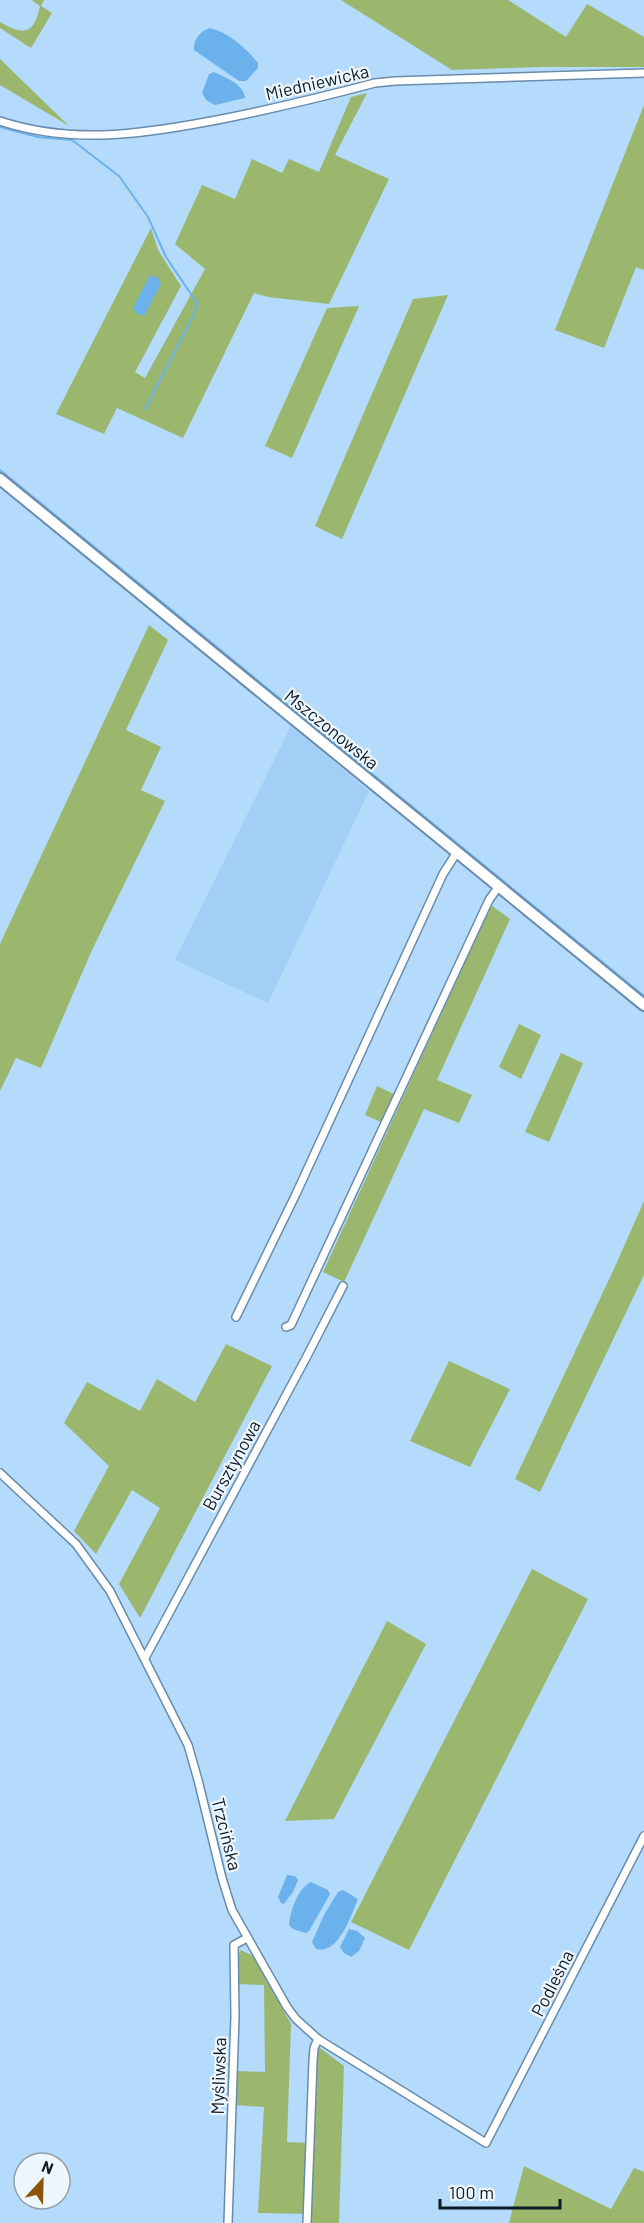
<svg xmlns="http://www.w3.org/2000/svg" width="644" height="2223" font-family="Barlow,sans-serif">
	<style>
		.built { fill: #a3cff6 }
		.green { fill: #9bb76e }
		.water { fill: #6bb1ec }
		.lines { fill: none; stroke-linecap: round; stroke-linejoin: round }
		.stream { stroke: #6bb1ec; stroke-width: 2 }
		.street-casing { stroke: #698cac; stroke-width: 10 }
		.primary-casing { stroke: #698cac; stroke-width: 14 }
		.street { stroke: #fff; stroke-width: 7 }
		.primary { stroke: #fff; stroke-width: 10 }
		.labels { text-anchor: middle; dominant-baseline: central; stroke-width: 4.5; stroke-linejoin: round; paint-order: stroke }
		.street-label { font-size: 18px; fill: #0c1a26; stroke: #eff7fe }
	</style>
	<rect width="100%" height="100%" fill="#b4dafc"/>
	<!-- built -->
	<path class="built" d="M291 726 369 791 268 1003 175 960Z"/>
	<!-- green -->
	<g class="green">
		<path d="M32 0H44L41 6 52 13 31 48 0 28V22C26 37 34 33 40 6Z"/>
		<path d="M341 0H508L566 37 587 4 644 37V67H540L452 70Z"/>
		<path d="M0 59 69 126 0 85Z"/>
		<path d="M367 93 335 155 389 179 329 304 268 297 254 293 183 438 117 408 104 434 56 414 151 228 158 250 181 286 135 372 145 378 205 269 175 244 202 185 235 199 252 159 282 173 289 159 319 172 351 97Z"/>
		<path d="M644 105V270L636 267 604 348 555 330Z"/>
		<path d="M448 295 342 539 315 526 413 299Z"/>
		<path d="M359 306 292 458 265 446 327 308Z"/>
		<path d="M149 625 168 640 126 730 161 747 141 790 165 801 92 950 41 1068 16 1058 0 1091V944Z"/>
		<path d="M491 905 510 919 437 1080 472 1095 459 1123 424 1109 344 1282 323 1272Z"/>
		<path d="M519 1024 541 1035 521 1079 499 1067Z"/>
		<path d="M561 1053 583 1063 549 1142 525 1132Z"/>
		<path d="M377 1086 396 1095 383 1123 365 1115Z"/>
		<path d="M644 1201V1275L540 1492 515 1479 613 1271Z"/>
		<path d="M226 1344 272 1366 140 1618 119 1584 160 1508 132 1490 96 1554 74 1531 109 1466 64 1423 87 1382 140 1411 157 1379 195 1402Z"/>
		<path d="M449 1361 510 1389 470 1467 410 1441Z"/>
		<path d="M532 1569 588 1599 409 1950 351 1922Z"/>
		<path d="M387 1621 426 1644 334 1819 285 1821Z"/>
		<path d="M241 1950 253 1956 291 2024 287 2142 308 2143 312 2042 344 2066 339 2223H310V2214L258 2213 264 2107 233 2105 238 2071 265 2072 264 1985 237 1984V1957Z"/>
		<path d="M524 2166 611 2209 634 2168 644 2172V2223H509Z"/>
	</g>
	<!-- water -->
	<g class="water">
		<path d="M210 28C228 32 246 48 258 63V68L246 81H239L194 50C193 40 200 31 210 28Z"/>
		<path d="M214 72C226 78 244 84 245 98L215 105 206 100 202 93 209 74Z"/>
		<path d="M150 275 158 278 161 284 144 316 136 313 133 308Z"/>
		<path d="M287 1875 295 1876 298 1880 293 1892 284 1904 281 1903 278 1897Z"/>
		<path d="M311 1882 328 1890 330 1894 309 1931 305 1933 293 1929 289 1925C290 1911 298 1888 311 1882Z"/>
		<path d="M343 1890 358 1899C351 1915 339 1955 316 1949L312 1942 324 1915 338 1892Z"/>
		<path d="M349 1929 357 1931 365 1938 359 1951 351 1957 344 1953 340 1947Z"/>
	</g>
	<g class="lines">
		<!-- stream -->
		<g class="stream">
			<path d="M0 127 38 137 72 140 119 176 148 217 166 257 197 303 195 312 145 409"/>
			<path d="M0 470 644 996"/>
		</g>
		<!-- street casing -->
		<g class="street-casing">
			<g id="street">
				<path d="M0 121C76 146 151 133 227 118 276 108 326 96 375 83L395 81 644 73"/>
				<path d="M236 1317 296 1194 443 874 457 852"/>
				<path d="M286 1327 291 1325 489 900 499 886"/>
				<path d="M0 1473 76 1544 110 1591 188 1745 198 1780 222 1878 232 1910 287 2007 296 2019 318 2039 486 2143 644 1836"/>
				<path d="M145 1658 306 1358 343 1286"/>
				<path d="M228 2223 235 2017 234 1945 247 1938"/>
				<path d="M307 2223 313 2061 314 2048 318 2039"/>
			</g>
		</g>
		<!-- primary casing -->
		<g class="primary-casing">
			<path id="primary" d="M0 479 644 1005"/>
		</g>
		<!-- street -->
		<use href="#street" class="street"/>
		<!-- primary -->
		<use href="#primary" class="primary"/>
	</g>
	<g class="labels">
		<!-- street labels -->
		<g class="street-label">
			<text transform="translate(317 82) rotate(-13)">Miedniewicka</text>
			<text transform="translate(332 729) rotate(39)">Mszczonowska</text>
			<text transform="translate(231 1465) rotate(-61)">Bursztynowa</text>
			<text transform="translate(227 1834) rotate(76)">Trzcińska</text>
			<text transform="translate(552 1983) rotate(-63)">Podleśna</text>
			<text transform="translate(218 2076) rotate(-88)">Myśliwska</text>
		</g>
	</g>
	<!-- north arrow -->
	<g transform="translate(42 2181) rotate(22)"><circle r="28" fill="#eff7fe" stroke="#949fa8" stroke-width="1.5"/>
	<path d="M0-4.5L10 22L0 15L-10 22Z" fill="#8b5408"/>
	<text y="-9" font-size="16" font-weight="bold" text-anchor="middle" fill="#0c1a26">N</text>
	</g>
	<!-- scale -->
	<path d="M440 2199v9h120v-9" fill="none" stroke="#0c1a26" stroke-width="3"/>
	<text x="449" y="2199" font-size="18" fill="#0c1a26" stroke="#eff7fe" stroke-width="4.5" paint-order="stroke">100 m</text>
</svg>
